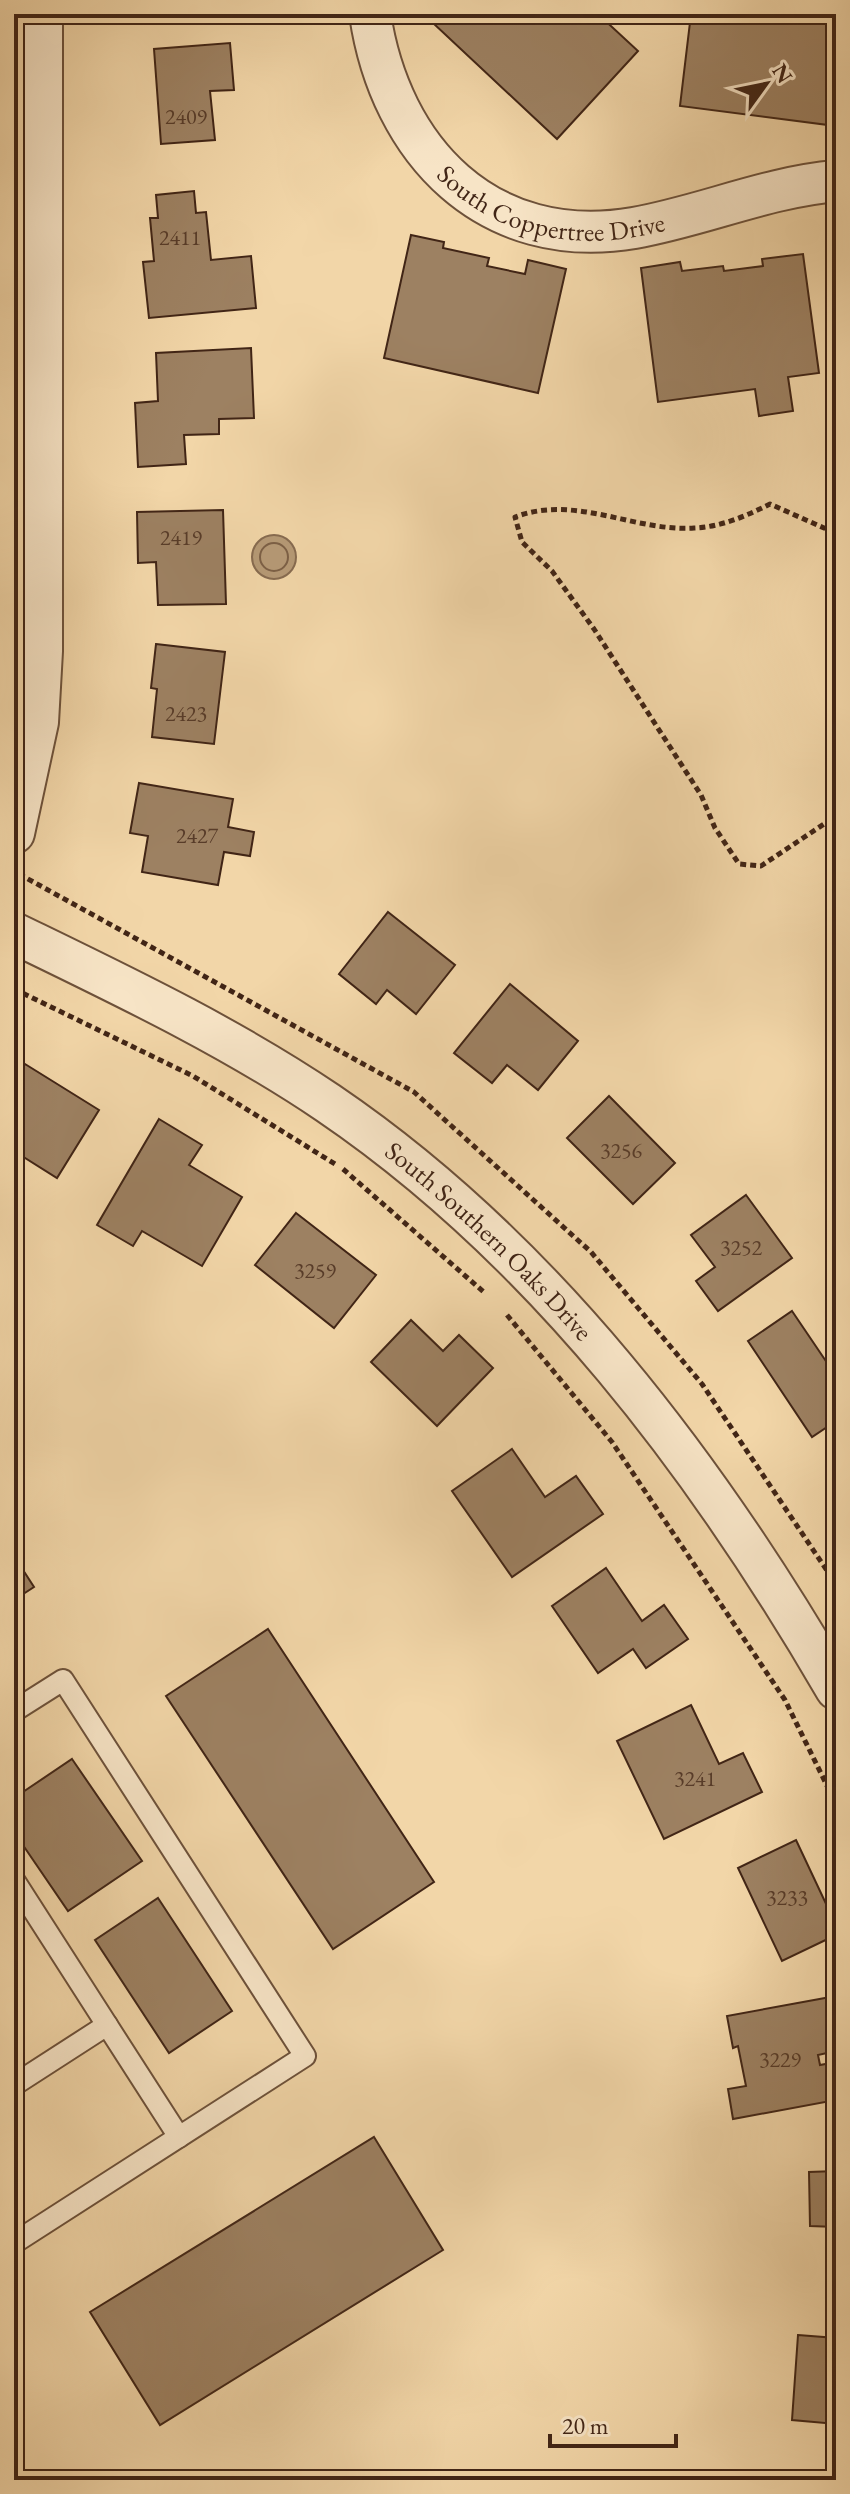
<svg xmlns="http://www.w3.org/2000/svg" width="850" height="2494" font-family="'EB Garamond',serif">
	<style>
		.water { fill: #b69a76; stroke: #876b50; stroke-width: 2 }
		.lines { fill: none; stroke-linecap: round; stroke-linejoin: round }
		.shore { stroke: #7c6046; stroke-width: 2 }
		.building { fill: #9d8162; stroke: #412516; stroke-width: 2 }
		.service-casing { stroke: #6d513a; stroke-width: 24 }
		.minor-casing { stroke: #6d513a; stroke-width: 44 }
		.path { stroke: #412516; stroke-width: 5; stroke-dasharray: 6 4; stroke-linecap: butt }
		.service { stroke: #f7e4c6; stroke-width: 20 }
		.minor { stroke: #f7e4c6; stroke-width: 40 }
		.labels { text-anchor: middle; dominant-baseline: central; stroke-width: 7; stroke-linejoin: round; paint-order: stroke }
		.number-label { font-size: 22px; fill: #583c29 }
		.street-label { font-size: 26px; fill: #412516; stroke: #f7e4c6 }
	</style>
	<rect width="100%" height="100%" fill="#f2d6a8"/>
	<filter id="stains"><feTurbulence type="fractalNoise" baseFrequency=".0025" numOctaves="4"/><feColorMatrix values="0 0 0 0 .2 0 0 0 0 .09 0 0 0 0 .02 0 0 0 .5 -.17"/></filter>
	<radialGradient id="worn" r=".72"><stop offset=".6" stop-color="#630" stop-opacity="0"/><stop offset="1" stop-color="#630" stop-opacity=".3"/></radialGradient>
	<!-- water -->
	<circle class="water" cx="274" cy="557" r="22"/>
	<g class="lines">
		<!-- shore -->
		<circle class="shore" cx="274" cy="557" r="14"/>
	</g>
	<!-- building -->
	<g class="building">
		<path d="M442 14H598L638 51 557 139 433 23Z"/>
		<path d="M691 14H836V126L680 106Z"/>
		<path d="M230 43 234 90 210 91 215 140 161 144 154 49Z"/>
		<path d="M194 191 196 213 206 212 211 260 251 256 256 308 149 318 143 262 154 261 150 218H158L156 195Z"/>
		<path d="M411 235 444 242 443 248 489 258 487 266 525 274 528 260 566 269 538 393 384 358Z"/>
		<path d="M803 254 819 373 788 377 793 411 759 416 755 389 658 402 641 268 680 262 682 271 723 266 724 271 763 266 762 259Z"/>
		<path d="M251 348 254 418 219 419V434L184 435 186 464 138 467 135 403 158 401 156 353Z"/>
		<path d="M223 510 226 604 158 605 156 562 138 563 137 512Z"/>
		<path d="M156 644 225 652 214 744 152 737 157 689 151 688Z"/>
		<path d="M139 783 233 799 228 827 254 832 250 856 224 852 218 885 142 872 148 836 130 833Z"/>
		<path d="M388 912 455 965 416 1014 387 990 376 1004 339 974Z"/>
		<path d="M510 984 578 1041 538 1090 507 1065 492 1083 454 1053Z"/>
		<path d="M25 1064 99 1110 57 1178 14 1151V1082Z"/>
		<path d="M609 1096 675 1163 633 1204 567 1138Z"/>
		<path d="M159 1119 202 1145 189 1165 242 1197 202 1266 142 1231 133 1246 97 1225Z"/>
		<path d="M746 1195 792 1258 718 1311 696 1281 715 1267 691 1235Z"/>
		<path d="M296 1213 376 1275 334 1328 255 1265Z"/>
		<path d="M792 1311 836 1376V1421L812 1437 748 1341Z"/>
		<path d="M411 1320 443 1351 459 1335 493 1368 437 1426 371 1362Z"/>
		<path d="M512 1449 545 1497 576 1476 603 1514 512 1577 452 1491Z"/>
		<path d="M14 1556 34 1587 14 1600Z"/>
		<path d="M606 1568 642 1621 664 1605 688 1639 646 1668 633 1649 598 1673 552 1606Z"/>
		<path d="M268 1629 434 1882 333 1949 166 1696Z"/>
		<path d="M691 1705 719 1764 743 1753 762 1792 664 1839 617 1741Z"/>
		<path d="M72 1759 142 1861 68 1911 14 1832V1798Z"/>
		<path d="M796 1840 836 1925V1935L782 1961 738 1868Z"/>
		<path d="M158 1898 232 2011 169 2053 95 1940Z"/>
		<path d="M836 1996V2051L818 2055 820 2065 831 2063 836 2100 733 2119 728 2089 746 2086 738 2046 733 2048 727 2016Z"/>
		<path d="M374 2137 443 2250 160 2425 90 2312Z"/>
		<path d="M836 2171V2227L810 2226 809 2172Z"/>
		<path d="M798 2335 836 2338V2424L792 2420Z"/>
	</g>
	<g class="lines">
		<!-- service casing -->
		<g class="service-casing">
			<g id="service">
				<path d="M14 1711 63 1680 305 2056 14 2243"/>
				<path d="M14 1880 107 2025"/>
				<path d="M14 2085 107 2025 179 2137"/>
			</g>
		</g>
		<!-- minor casing -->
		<g class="minor-casing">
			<g id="minor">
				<path id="s1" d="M370 14C390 151 488 253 634 228 702 216 767 187 836 181"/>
				<path d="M14 833 38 722 42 651V14"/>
				<path id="s2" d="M14 933C121 985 229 1036 328 1103 543 1249 707 1467 836 1689"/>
			</g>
		</g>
		<!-- path -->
		<g class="path">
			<path d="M836 528H824L770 504C746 516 721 527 694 528 634 532 576 494 515 517L522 542 552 571 594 629 701 795 715 828 739 864 761 866 836 816"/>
			<path d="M19 874 414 1092 591 1252 702 1384 836 1584"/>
			<path d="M14 989 193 1076 335 1164"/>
			<path d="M343 1169 486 1294"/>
			<path d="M507 1315 612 1442 785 1700 836 1804"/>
		</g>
		<!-- service -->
		<use href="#service" class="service"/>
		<!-- minor -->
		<use href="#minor" class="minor"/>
	</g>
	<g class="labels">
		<!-- number labels -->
		<g class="number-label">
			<text x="186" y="116">2409</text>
			<text x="180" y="237">2411</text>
			<text x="181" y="537">2419</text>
			<text x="186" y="713">2423</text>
			<text x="197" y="835">2427</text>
			<text x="621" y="1150">3256</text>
			<text x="741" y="1247">3252</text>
			<text x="315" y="1270">3259</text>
			<text x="695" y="1778">3241</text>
			<text x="787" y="1897">3233</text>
			<text x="780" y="2059">3229</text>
		</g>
		<!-- street labels -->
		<g class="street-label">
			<text stroke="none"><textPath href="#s1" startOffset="294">South Coppertree Drive</textPath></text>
			<text stroke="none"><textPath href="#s2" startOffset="570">South Southern Oaks Drive</textPath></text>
		</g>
	</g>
	<!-- margin -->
	<rect width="850" height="2494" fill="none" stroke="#f2d6a8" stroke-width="48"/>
	<rect x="16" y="16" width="818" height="2462" fill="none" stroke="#412516" stroke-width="4"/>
	<rect x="24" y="24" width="802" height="2446" fill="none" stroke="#412516" stroke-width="2"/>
	<!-- north arrow -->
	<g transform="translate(766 84) rotate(57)" stroke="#f7e4c6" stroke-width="6" paint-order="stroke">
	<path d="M0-6L14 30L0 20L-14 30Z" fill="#412516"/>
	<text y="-12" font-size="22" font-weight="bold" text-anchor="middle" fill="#412516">N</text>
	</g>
	<!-- scale -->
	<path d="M550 2434v12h126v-12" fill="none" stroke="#412516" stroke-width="4"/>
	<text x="562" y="2434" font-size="24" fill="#412516" stroke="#f7e4c6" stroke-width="6" paint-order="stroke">20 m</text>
	<rect width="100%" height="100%" filter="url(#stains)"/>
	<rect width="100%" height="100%" fill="url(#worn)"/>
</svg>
